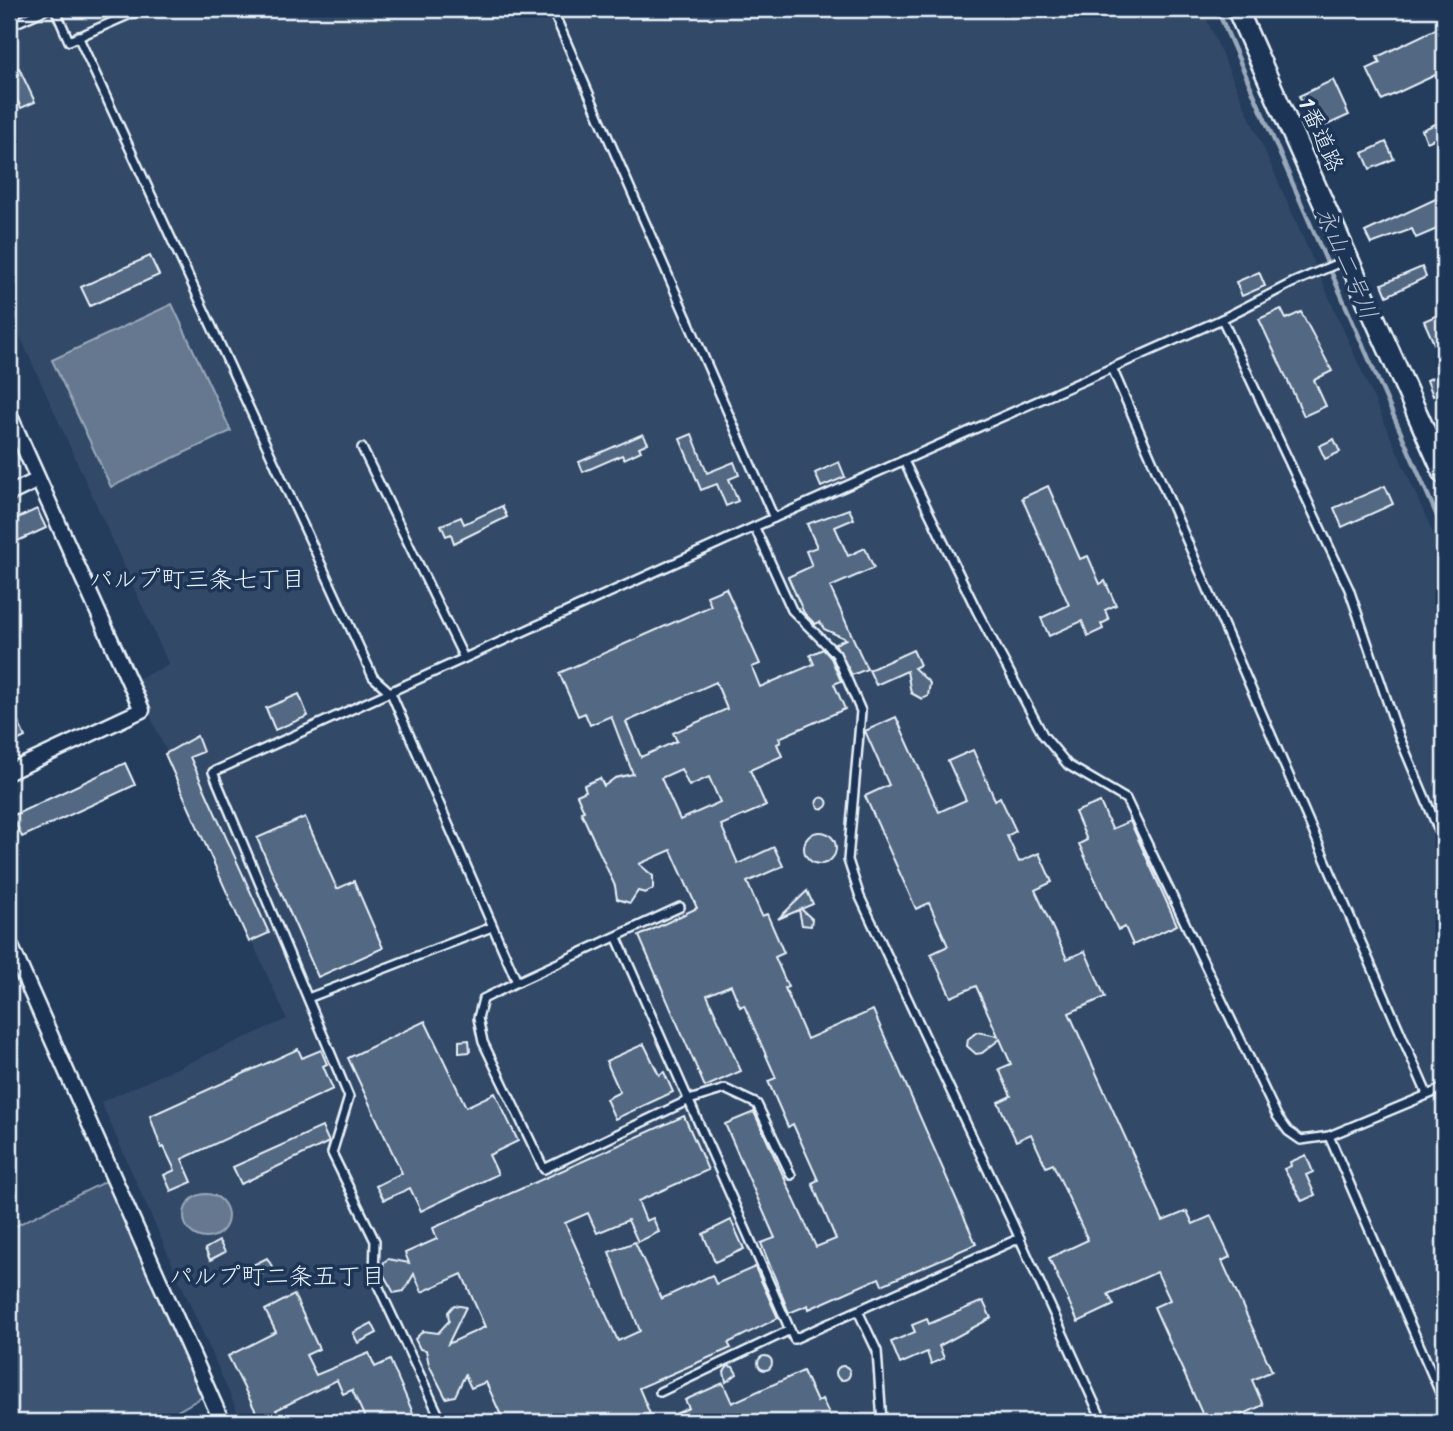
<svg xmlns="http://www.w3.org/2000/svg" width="1453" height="1431" font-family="Sriracha,'Klee One',sans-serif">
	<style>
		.built { fill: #334a68 }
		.green { fill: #3e5472; stroke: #93a2b5; stroke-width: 2 }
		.water { fill: #657890; stroke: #99a8ba; stroke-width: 2 }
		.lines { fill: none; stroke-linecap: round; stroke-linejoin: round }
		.stream { stroke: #99a8ba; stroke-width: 4.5 }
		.building { fill: #536782; stroke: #e8f1f8; stroke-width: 2; fill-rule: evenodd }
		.lane-casing { stroke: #e8f1f8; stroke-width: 12 }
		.street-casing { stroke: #e8f1f8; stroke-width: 19 }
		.secondary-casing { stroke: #e8f1f8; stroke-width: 24 }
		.lane { stroke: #1d3557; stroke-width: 7 }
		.street { stroke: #1d3557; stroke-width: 14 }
		.secondary { stroke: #1d3557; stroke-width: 19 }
		.labels { text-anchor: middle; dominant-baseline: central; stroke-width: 7; stroke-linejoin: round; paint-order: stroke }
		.street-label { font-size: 23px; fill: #e8f1f8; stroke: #1d3557 }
		.water-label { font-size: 24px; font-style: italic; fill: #b4c1ce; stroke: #1d3557 }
		.neighbourhood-label { font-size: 24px; fill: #e8f1f8; stroke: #1d3557 }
	</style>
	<rect width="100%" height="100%" fill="#253d5d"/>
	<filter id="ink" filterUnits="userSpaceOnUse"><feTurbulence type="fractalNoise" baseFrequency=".0143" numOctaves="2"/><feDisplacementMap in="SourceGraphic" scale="14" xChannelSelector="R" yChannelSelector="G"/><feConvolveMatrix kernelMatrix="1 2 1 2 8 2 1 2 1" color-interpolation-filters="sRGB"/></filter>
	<g filter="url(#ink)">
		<!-- built -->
		<path class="built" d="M9 9H1202L1444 558V1422H242L101 1102 287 1019 134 680 169 665 9 312Z"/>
		<!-- green -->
		<path class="green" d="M108 1180 204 1396 178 1411 183 1422H9V1229Z"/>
		<!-- water -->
		<g class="water">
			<path d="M172 304 231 431 111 487 52 360Z"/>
			<circle cx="206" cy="1216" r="22"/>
		</g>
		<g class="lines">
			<!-- stream -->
			<path class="stream" d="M1217 9 1444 532"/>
		</g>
		<!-- building -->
		<g class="building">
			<path d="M1444 25V71L1382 100 1367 69 1380 63 1377 57Z"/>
			<path d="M19 68 35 102 21 108 14 94 9 97V73Z"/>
			<path d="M1333 80 1349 115 1314 131 1299 96Z"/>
			<path d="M1444 120V135L1427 142 1422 130Z"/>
			<path d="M1386 142 1394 159 1370 169 1363 153Z"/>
			<path d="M1444 195V226L1416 238 1412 229 1371 244 1365 232Z"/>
			<path d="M150 256 159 275 90 306 81 287Z"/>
			<path d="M1422 267 1426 277 1387 296 1382 284Z"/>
			<path d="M1259 272 1265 286 1242 296 1236 282Z"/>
			<path d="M1281 309 1286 319 1301 312 1332 371 1314 380 1326 406 1304 416 1259 319Z"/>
			<path d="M1444 312V366L1424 321Z"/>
			<path d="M1444 372V391L1433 396 1427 380Z"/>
			<path d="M643 434 648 443 639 447 641 451 624 459 622 455 583 472 579 462Z"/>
			<path d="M692 434 707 473 734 462 739 475 729 479 738 501 726 506 717 484 701 490 680 439Z"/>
			<path d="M1334 439 1340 452 1325 459 1319 446Z"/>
			<path d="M839 462 845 477 821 487 815 473Z"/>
			<path d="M1048 486 1080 559 1088 556 1100 584 1105 581 1116 605 1105 610 1109 620 1101 624 1103 629 1088 636 1082 621 1049 636 1041 618 1069 605 1022 498Z"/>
			<path d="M1385 486 1393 504 1342 527 1334 508Z"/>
			<path d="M502 506 507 517 454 543 451 534 446 536 441 525 461 517 464 524Z"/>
			<path d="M37 509 46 528 9 545V522Z"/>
			<path d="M849 509 854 519 835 527 848 556 865 548 874 568 830 587 867 669 852 675 835 644 846 639 824 629 820 622 815 624 804 613 788 577 812 566 806 551 817 547 807 524Z"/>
			<path d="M726 588 760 664 752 667 760 687 814 664 810 655 823 649 831 658 841 681 834 684 845 709 779 738 781 742 777 744 782 756 750 770 766 806 721 825 738 864 774 847 783 866 747 882 762 916 767 914 784 953 775 957 788 987 785 988 807 1039 873 1010 976 1244 882 1285 879 1278 809 1309 808 1305 789 1313 761 1243 775 1238 725 1124 754 1112 816 1247 836 1239 812 1183 818 1180 793 1124 788 1127 768 1081 776 1078 744 1005 740 1007 731 985 707 995 741 1071 705 1087 639 936 697 908 671 850 639 864 653 876V889L645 893 638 891 630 903 617 899 615 886 581 812 584 811 577 795 586 791 584 785 600 778 604 786 615 778 633 774 611 716 590 725 585 713 578 716 559 673 711 606 707 596ZM716 682 727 709 673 733 677 741 641 757 626 722ZM681 769 689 786 709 777 720 802 680 820 661 778Z"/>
			<path d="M913 650 920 665 914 668 930 683 928 696 922 699 911 693 907 671 876 685 869 670Z"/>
			<path d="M299 694 308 716 275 730 266 708Z"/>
			<path d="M9 701 25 737 9 745Z"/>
			<path d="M896 717 939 812 966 800 948 761 973 750 995 800 1000 797 1016 831 1007 836 1019 862 1039 853 1052 882 1035 890 1067 959 1085 951 1105 997 1069 1013 1163 1221 1187 1211 1193 1224 1211 1216 1230 1257 1222 1261 1272 1371 1252 1380 1263 1405 1227 1422H1206L1154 1307 1170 1300 1157 1272 1108 1294 1114 1305 1078 1322 1049 1258 1088 1240 1053 1164 1046 1167 1031 1134 1016 1141 998 1102 1011 1096 999 1069 1011 1064 1000 1039 982 1053 976 1054 967 1046 968 1039 977 1032 998 1036 976 986 951 997 931 954 948 946 929 903 916 909 865 796 889 785 865 731Z"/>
			<path d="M197 736 203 752 190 757 269 933 249 942 165 754Z"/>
			<path d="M125 763 135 785 22 837 12 816Z"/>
			<circle cx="822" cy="803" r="5.5"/>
			<path d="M1100 802 1112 829 1130 821 1177 925 1133 945 1125 927 1118 930 1079 844 1087 840 1075 812Z"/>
			<path d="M305 817 337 889 354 881 383 948 318 977 257 838Z"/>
			<circle cx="820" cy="848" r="16"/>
			<path d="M807 891 813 904 801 909 812 919 811 926 802 925 799 910 778 919Z"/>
			<path d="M425 1021 466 1107 495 1093 518 1141 489 1155 498 1174 421 1211 410 1188 384 1200 376 1186 402 1173 348 1058Z"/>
			<path d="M469 1040 470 1052 459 1053V1041Z"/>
			<path d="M644 1044 659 1075 664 1072 673 1092 615 1119 606 1099 620 1092 606 1061Z"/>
			<path d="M298 1049 302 1058 321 1050 327 1064 323 1066 333 1089 182 1159 192 1182 171 1191 164 1175 175 1170 164 1147 161 1148 150 1116Z"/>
			<path d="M684 1116 708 1170 638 1201 646 1221 653 1218 659 1232 638 1242 628 1220 597 1233 588 1213 565 1223 618 1341 640 1331 609 1252 635 1242 661 1299 712 1275 716 1284 755 1267 778 1318 728 1343 731 1348 639 1388 650 1414 631 1422H504L486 1382 471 1388 465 1375 455 1396 446 1398 429 1365 426 1350 420 1349 415 1339 423 1331 438 1333 449 1321 448 1312 454 1305 466 1307 448 1344 485 1327 462 1274 422 1292 414 1274 404 1291 394 1293 382 1272 384 1262 388 1259 409 1263 405 1253 437 1239 433 1228Z"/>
			<path d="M322 1127 329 1142 241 1184 233 1167Z"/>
			<path d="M1306 1155 1313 1172 1306 1175 1315 1195 1302 1201 1284 1169 1291 1166 1290 1162Z"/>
			<path d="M731 1220 744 1249 715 1262 703 1234Z"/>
			<path d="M219 1241 225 1252 210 1260 205 1249Z"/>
			<path d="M267 1258 273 1268 256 1277 251 1266Z"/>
			<path d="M294 1295 319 1349 306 1355 316 1375 369 1353 375 1367 390 1360 417 1422H367L352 1390 343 1394 337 1380 276 1410 280 1419 261 1422 228 1356 276 1332 265 1310Z"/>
			<path d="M983 1301 991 1318 939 1346 944 1358 931 1364 927 1352 900 1364 891 1342 915 1332 912 1325 927 1319 929 1324Z"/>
			<path d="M372 1323 377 1333 358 1343 353 1333Z"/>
			<circle cx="765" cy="1363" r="7"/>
			<path d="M728 1366 733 1367 737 1374 726 1382 724 1372Z"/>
			<circle cx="843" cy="1373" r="7"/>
			<path d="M803 1371 817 1402 822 1399 833 1422H679L675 1414 689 1408 685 1400 723 1383 732 1403Z"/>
		</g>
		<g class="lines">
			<!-- lane casing -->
			<g class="lane-casing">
				<g id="lane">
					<path d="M55 9 69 41 142 9"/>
					<path d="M552 9 774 518"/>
					<path d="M9 26 47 9"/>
					<path d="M78 36 373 677 391 693 517 982 680 907"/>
					<path d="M1222 319 1349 589 1399 736 1444 843"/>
					<path d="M1112 368 1427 1094"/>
					<path d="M362 448 464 658"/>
					<path d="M904 461 977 611 1043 735 1068 765 1126 799 1277 1116 1288 1131 1301 1140 1329 1136 1444 1088"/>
					<path d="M755 528 792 610 836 654 861 711 848 860 860 897 1014 1226 1103 1422"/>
					<path d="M617 938 794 1339 1020 1238"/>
					<path d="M517 982 483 999 478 1018 483 1042 544 1169 689 1100 725 1089 757 1104 791 1175"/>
					<path d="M308 998 492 927"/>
					<path d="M1329 1136 1444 1402"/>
					<path d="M858 1311 877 1351 882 1422"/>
					<path d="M660 1392 790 1330"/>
					<path d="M442 1422 374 1277 375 1241 332 1153 349 1097 213 772 774 518 1222 319 1292 283 1348 259"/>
				</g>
			</g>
			<!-- street casing -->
			<g class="street-casing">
				<g id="street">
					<path d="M9 414 142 710 9 772"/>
					<path d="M9 494 38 480"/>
					<path d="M9 942 222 1422"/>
				</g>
			</g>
			<!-- secondary casing -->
			<g class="secondary-casing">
				<path id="secondary" d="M1237 9 1444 474"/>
			</g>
			<!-- lane -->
			<use href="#lane" class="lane"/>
			<!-- street -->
			<use href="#street" class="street"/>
			<!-- secondary -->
			<use href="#secondary" class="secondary"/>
		</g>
	</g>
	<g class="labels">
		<!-- street labels -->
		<g class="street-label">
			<text transform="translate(1321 135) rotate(66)">1番道路</text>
		</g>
		<!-- water labels -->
		<g class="water-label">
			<text transform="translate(1347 263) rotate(67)">永山二号川</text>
		</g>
		<!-- neighbourhood labels -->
		<g class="neighbourhood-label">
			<text x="197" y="579">パルプ町三条七丁目</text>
			<text x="277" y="1276">パルプ町二条五丁目</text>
		</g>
	</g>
	<!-- margin -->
	<rect width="1453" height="1431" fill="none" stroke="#1d3557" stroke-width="35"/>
	<rect x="18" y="18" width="1418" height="1396" fill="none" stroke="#e8f1f8" stroke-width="2.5" filter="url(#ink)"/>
</svg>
